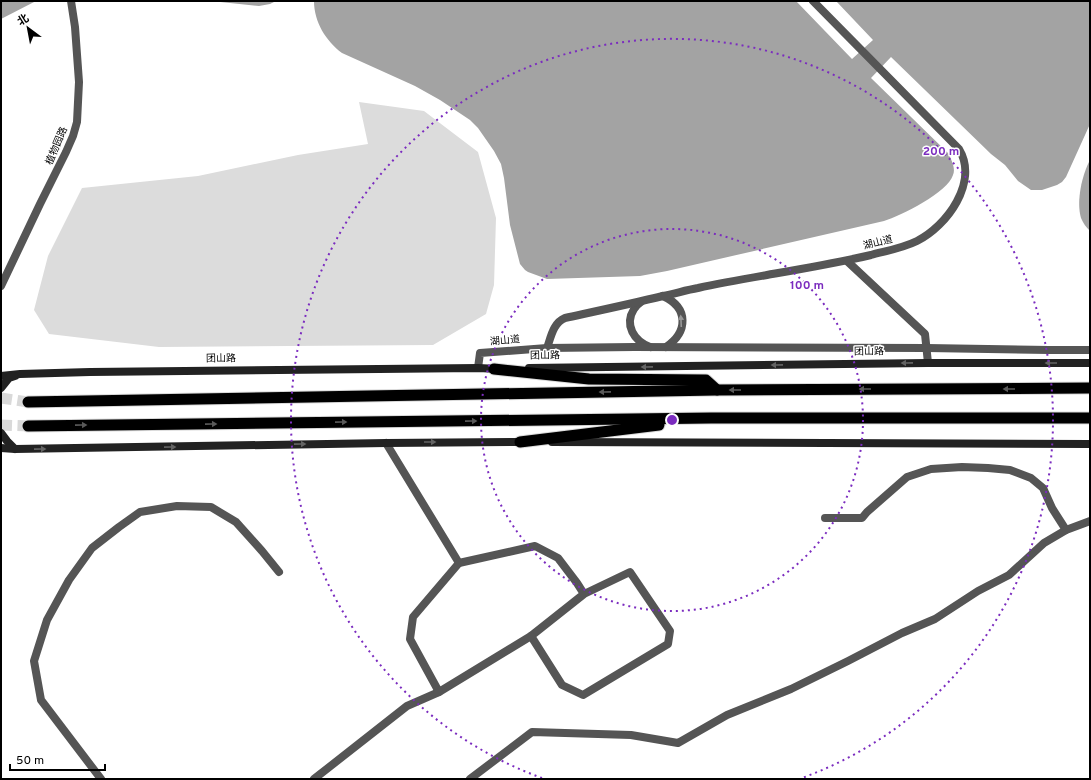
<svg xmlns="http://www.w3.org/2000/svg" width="1091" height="780" font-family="Overpass,'Noto Sans SC',sans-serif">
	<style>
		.green { fill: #dcdcdc }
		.water { fill: #a3a3a3 }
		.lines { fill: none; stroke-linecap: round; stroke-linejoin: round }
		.trunk-tunnel { stroke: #d9d9d9; stroke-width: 11; stroke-dasharray: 11 5.5; stroke-linecap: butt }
		.trunk-casing { stroke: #dbdbdb; stroke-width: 13 }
		.service { stroke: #555; stroke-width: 8 }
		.minor { stroke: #555; stroke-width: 8 }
		.tertiary { stroke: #555; stroke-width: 8 }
		.secondary { stroke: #222; stroke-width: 8 }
		.trunk { stroke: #000; stroke-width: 11 }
		.oneway { fill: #999 }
		.oneway2 { fill: #646464 }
		.oneway3 { fill: #595959 }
		.ring { fill: none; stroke: #7b2cbf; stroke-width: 2; stroke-dasharray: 2 4 }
		.labels { text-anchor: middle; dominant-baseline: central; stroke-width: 3; stroke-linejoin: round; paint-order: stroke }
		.street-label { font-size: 10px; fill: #000; stroke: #fff }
		.centre { fill: #7b2cbf; stroke: #fff; stroke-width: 2 }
		.ring-label { font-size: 12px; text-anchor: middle; font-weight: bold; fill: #7b2cbf; stroke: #fff; stroke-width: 3; stroke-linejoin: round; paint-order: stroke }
	</style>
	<rect width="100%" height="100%" fill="#fff"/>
	<!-- green -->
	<path class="green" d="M359 102 424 111 478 152 496 218 494 285 486 314 433 345 159 347 49 334 34 310 48 256 82 188 198 176 298 155 368 144Z"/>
	<!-- water -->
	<g class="water">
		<path d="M1 1H36L1 19Z"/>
		<path d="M211 1H276L270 4 259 6Z"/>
		<path d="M314 1H796L852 59 873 40 836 1H1090V124L1066 177 1062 182 1057 185 1042 190H1031L1018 181 1005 165 991 154 891 57 871 78 949 154C951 160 956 168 953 175 948 192 901 216 884 221L667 271 640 276 547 279 528 272 525 270 520 264 510 225 504 178 501 164 494 151 478 128 470 120 440 100 415 86 342 53C326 41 314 22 314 1Z"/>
		<path d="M1090 160V231C1086 227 1083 223 1081 218 1076 201 1082 175 1090 160Z"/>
	</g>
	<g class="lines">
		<!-- trunk-tunnel -->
		<g class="trunk-tunnel">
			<path d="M1 398 28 402"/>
			<path d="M1 425 28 426"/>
		</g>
		<!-- trunk casing -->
		<g class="trunk-casing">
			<g id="trunk">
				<path d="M494 369 589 379 706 380 717 390"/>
				<path d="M28 402 717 390 1090 388"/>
				<path d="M28 426 711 418H1090"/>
				<path d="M520 442 659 425"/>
			</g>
		</g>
		<!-- service -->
		<g class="service">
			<path d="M663 296C689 308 688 332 666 347"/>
			<path d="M641 302C638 304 636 306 634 309 624 325 634 341 650 347"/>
			<path d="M547 348C551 337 553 323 565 318 597 311 630 304 663 296 674 294 686 290 698 288 721 283 744 279 767 275 801 269 836 263 871 255 886 251 903 248 917 241 947 226 979 182 959 149L813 1"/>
		</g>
		<!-- minor -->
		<g class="minor">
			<path d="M847 261 925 334 928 363"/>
			<path d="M478 368 480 353 547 348 634 347 927 348 1049 350H1090"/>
			<path d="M386 443 459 563 535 546 558 558 577 583 584 594 630 572 670 631 668 644 583 695 562 685 531 636 584 594"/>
			<path d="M825 518H862L867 512 907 477 931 469 962 467 988 468 1010 470 1031 478 1043 488 1052 508 1066 530"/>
			<path d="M459 563 413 617 410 639 439 692 531 636"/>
			<path d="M101 779 41 700 34 661 47 620 69 580 92 548 119 527 140 512 177 506 211 507 236 522 262 551 279 572"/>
			<path d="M314 779 407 706 439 692"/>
			<path d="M470 779 532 732 631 735 678 743 727 715 791 689 848 661 902 633 935 619 978 591 1009 575 1044 543 1066 530 1090 521"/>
		</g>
		<!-- tertiary -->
		<path class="tertiary" d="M1 286 40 204 66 152 73 136 77 122 79 82 75 27 71 1"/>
		<!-- secondary -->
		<g class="secondary">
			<path d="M529 368 928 363H1090"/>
			<path d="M1 376 20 374 90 372 478 368 499 369"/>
			<path d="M1 388 9 378 15 376"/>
			<path d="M1 433 7 441 15 449"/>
			<path d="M552 442 1090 444"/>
			<path d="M1 448 15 449 386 443 524 442"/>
		</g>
		<!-- trunk -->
		<use href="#trunk" class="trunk"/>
	</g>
	<!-- one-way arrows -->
	<defs><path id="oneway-solid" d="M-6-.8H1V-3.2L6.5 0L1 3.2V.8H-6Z"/></defs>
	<use class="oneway" href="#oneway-solid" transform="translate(681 321) rotate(-93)"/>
	<g class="oneway2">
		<use href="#oneway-solid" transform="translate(907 363) rotate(179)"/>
		<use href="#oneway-solid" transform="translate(1051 363) rotate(-180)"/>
		<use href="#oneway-solid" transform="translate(777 365) rotate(179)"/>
		<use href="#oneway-solid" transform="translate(647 367) rotate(179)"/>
		<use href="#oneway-solid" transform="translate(430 442)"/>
		<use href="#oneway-solid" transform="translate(300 444) rotate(-1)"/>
		<use href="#oneway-solid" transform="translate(170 447) rotate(-1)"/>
		<use href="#oneway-solid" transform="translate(40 449) rotate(-1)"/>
	</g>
	<g class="oneway3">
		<use href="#oneway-solid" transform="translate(865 389) rotate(180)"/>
		<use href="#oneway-solid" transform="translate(1009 389) rotate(180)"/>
		<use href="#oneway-solid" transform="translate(735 390) rotate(180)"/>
		<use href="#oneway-solid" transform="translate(605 392) rotate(179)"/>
		<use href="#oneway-solid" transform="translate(471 421) rotate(-1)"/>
		<use href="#oneway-solid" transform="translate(341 422) rotate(-1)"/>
		<use href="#oneway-solid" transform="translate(211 424) rotate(-1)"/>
		<use href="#oneway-solid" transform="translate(81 425) rotate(-1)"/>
	</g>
	<!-- distance rings -->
	<g class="ring">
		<circle cx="672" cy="420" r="191"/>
		<path d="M542 778A381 381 0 1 1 802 778"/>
	</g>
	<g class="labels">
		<!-- street labels -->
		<g class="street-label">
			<text transform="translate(57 146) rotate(-67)">植物园路</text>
			<text transform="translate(878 243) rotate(-14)">湖山道</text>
			<text transform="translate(505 341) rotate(-5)">湖山道</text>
			<text transform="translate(869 352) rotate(-1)">团山路</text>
			<text transform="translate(545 356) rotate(-1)">团山路</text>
			<text transform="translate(221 359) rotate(-1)">团山路</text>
		</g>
	</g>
	<circle cx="672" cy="420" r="6" class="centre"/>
	<g class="ring-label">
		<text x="941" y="155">200 m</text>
		<text x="807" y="289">100 m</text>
	</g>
	<!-- border -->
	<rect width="1091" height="780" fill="none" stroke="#000000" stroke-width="4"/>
	<!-- north arrow -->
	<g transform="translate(28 28) rotate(328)" stroke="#ffffff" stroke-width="3" paint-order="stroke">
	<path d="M0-3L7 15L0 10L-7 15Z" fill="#000000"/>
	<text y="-6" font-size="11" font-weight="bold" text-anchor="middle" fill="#000000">北</text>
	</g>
	<!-- scale -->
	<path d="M10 764v6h95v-6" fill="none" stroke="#000000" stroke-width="2"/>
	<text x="16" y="764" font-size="12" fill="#000000" stroke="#ffffff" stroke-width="3" paint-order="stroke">50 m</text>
</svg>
